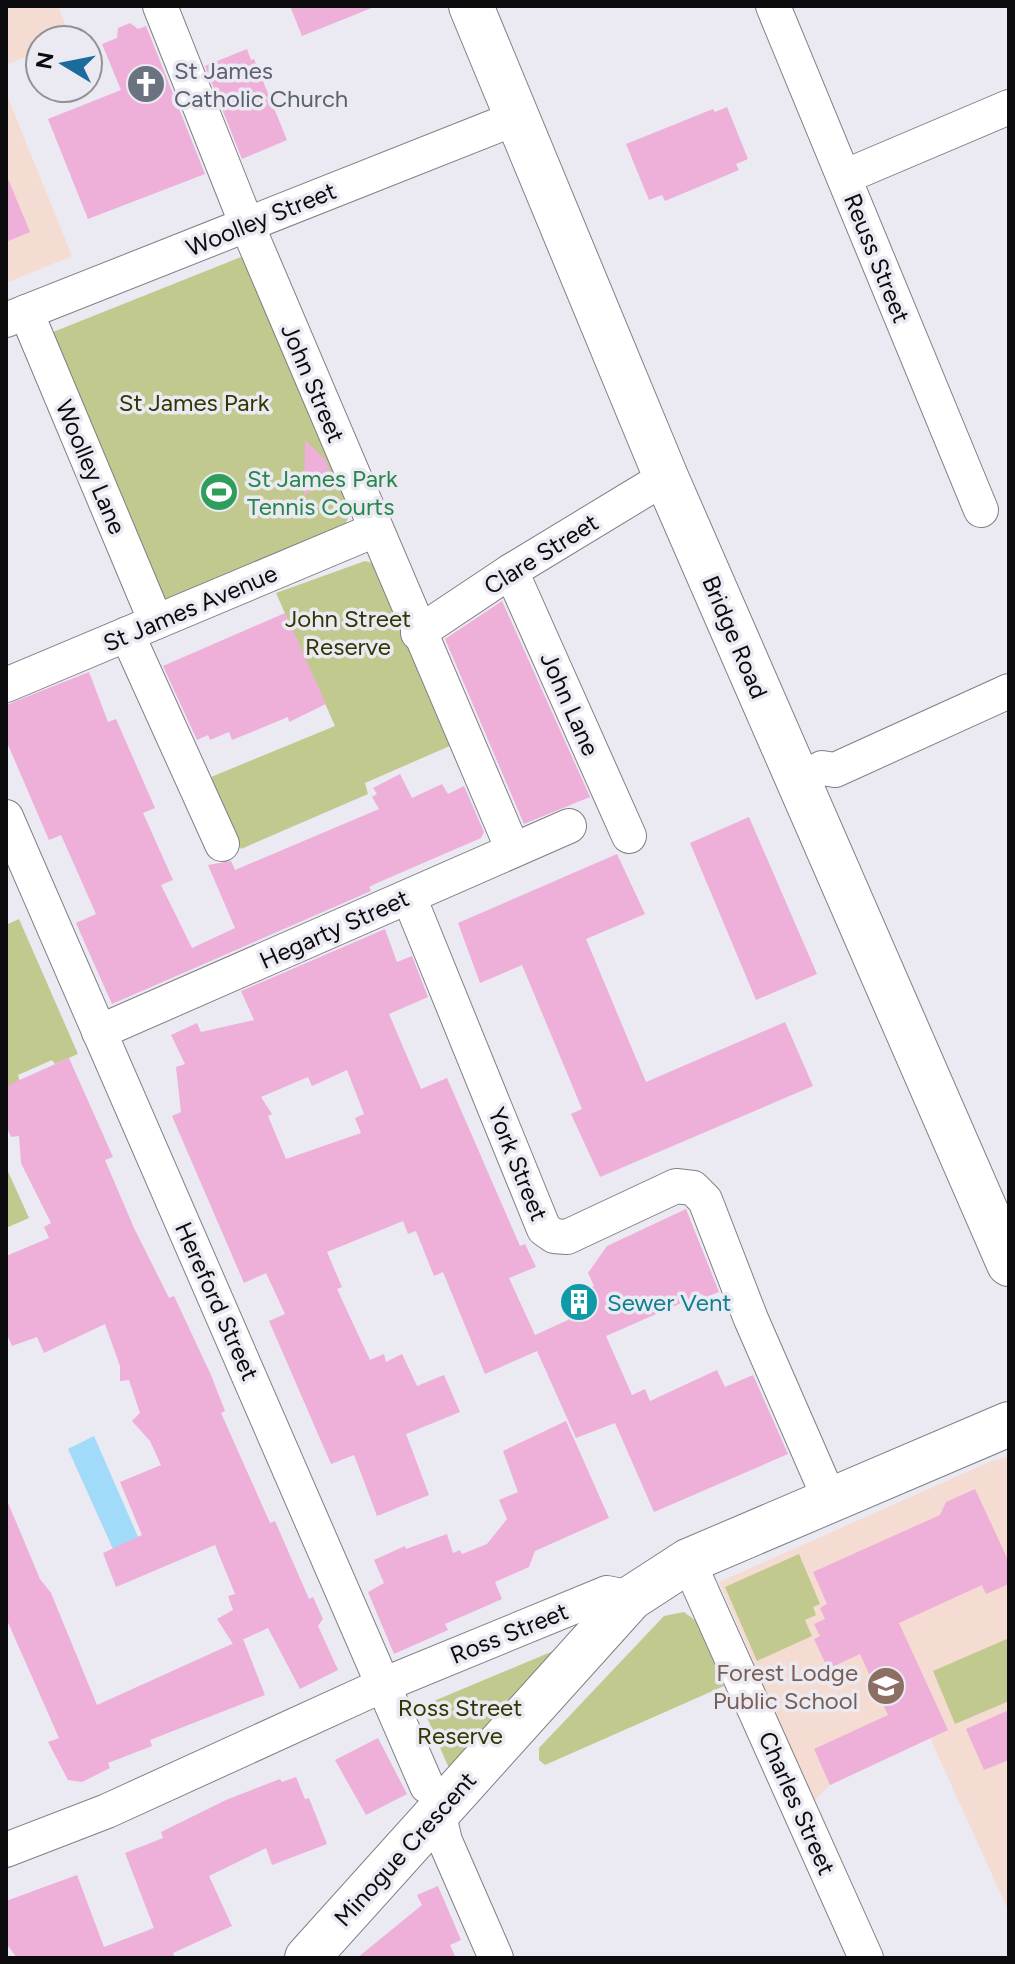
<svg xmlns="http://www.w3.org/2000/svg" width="1015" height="1964" font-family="Figtree,sans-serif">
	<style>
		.education { fill: #f4dcd2 }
		.green { fill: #c2c98f }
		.water { fill: #a1dbf9 }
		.building { fill: #eeafd8; fill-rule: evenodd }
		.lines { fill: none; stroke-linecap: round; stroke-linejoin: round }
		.street-casing { stroke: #807f86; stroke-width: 36 }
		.primary-casing { stroke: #807f86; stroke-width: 46 }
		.street { stroke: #fff; stroke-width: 34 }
		.primary { stroke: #fff; stroke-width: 44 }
		.labels { text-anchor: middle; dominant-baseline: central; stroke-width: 7; stroke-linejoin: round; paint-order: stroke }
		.worship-label { font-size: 24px; fill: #5b616d; stroke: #ebeaf2; text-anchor: start }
		.street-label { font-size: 24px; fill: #0c0c0e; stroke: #ebeaf2 }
		.park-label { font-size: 24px; fill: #323600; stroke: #ebeaf2 }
		.leisure-label { font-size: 24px; fill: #27864d; stroke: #ebeaf2; text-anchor: start }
		.culture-label { font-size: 24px; fill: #0d838f; stroke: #ebeaf2; text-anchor: start }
		.education-label { font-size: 24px; fill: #785e54; stroke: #ebeaf2; text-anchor: end }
	</style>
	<rect width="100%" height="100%" fill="#ebeaf2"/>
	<!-- education -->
	<g class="education">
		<path d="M6 6H58L71 39 40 40V51L6 65Z"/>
		<path d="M6 93 72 256 6 283Z"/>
		<path d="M1009 1457V1912L930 1738 830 1785 814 1801 719 1582 994 1460Z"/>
	</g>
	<!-- green -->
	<g class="green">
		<path d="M251 253 352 510 343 529 162 606 48 334Z"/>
		<path d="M365 561 373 563 452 745 365 783 368 794 241 849 211 777 335 726 276 593Z"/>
		<path d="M19 919 78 1054 55 1064 52 1060 18 1075 20 1083 6 1089V925Z"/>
		<path d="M6 1167 29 1218 6 1228Z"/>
		<path d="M799 1554 820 1604 813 1607 816 1615 805 1620 812 1636 757 1661 725 1587Z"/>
		<path d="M684 1612 696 1621 724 1686 545 1765 539 1760V1748L664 1616Z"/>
		<path d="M1009 1638V1701L955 1724 933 1671Z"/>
		<path d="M565 1646 451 1773 422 1706Z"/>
	</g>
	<!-- water -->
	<path class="water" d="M94 1436 139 1539 113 1549 68 1449Z"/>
	<!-- building -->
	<g class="building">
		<path d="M290 6H374V7L302 36Z"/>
		<path d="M130 23 138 29 146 26 205 174 88 219 48 119 121 90 102 44 117 38 118 28Z"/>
		<path d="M247 49 251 60 254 59 287 140 242 159 205 66Z"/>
		<path d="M727 107 748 159 736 164 739 170 665 201 662 195 649 200 626 144 713 109 715 112Z"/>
		<path d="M6 174 30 232 6 242Z"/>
		<path d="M305 440 325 459 329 469 325 479 304 496Z"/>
		<path d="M502 601 590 797 524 824 445 639Z"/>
		<path d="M285 613 326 704 289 722 288 717 232 740 229 732 210 740 208 735 197 740 163 666Z"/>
		<path d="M89 672 108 722 116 719 155 808 143 813 173 880 161 885 192 948 235 928 208 865 231 861 235 870 379 809 372 797 377 794 373 788 400 774 412 798 442 784 448 794 464 786 484 832 481 838 377 883 369 887 371 891 112 1004 76 923 96 914 61 835 49 840 6 740V705Z"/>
		<path d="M749 817 817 974 756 1000 690 843Z"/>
		<path d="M617 854 645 914 586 939 646 1082 785 1022 813 1086 600 1177 571 1114 582 1109 522 965 480 983 458 923Z"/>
		<path d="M385 929 397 962 412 956 428 997 389 1014 421 1089 447 1078 520 1246 525 1244 536 1267 509 1278 535 1335 568 1320 569 1295 594 1286 588 1273 607 1246 686 1209 719 1292 704 1298 702 1294 606 1336 632 1395 645 1389 650 1401 717 1370 725 1387 753 1375 788 1454 654 1512 615 1423 576 1438 537 1351 485 1374 443 1272 434 1276 416 1231 408 1234 403 1221 327 1252 342 1287 337 1289 370 1360 384 1354 386 1362 402 1354 417 1386 444 1375 460 1412 406 1434 429 1495 377 1516 354 1455 331 1464 269 1321 285 1314 266 1273 244 1283 172 1116 181 1112 176 1067 185 1064 171 1035 197 1023 201 1032 254 1020 241 991ZM347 1070 364 1114 355 1118 361 1133 286 1159 268 1116 272 1114 261 1097 308 1077 312 1086Z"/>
		<path d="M69 1058 113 1157 105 1160 134 1228 169 1298 174 1296 211 1375 225 1411 221 1413 270 1523 275 1521 309 1599 313 1597 323 1619 318 1626 338 1670 300 1689 268 1628 233 1644 217 1619 233 1610 228 1596 235 1594 215 1545 116 1587 103 1553 142 1535 120 1482 161 1465 150 1441 132 1421 140 1413 129 1380 120 1381V1366L105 1324 44 1353 37 1337 12 1346 6 1332V1256L49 1238 44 1227 51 1223 21 1163 19 1136 11 1137 6 1126V1086Z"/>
		<path d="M566 1421 609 1518 535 1551 529 1567 495 1582 502 1599 445 1624 448 1630 394 1654 368 1592 384 1583 374 1560 405 1546 406 1549 447 1534 453 1553 460 1550 462 1554 487 1544 507 1519 499 1500 518 1492 503 1451Z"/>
		<path d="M975 1489 1009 1562V1584L986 1594 982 1585 899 1623 948 1730 830 1785 814 1749 888 1715 860 1654 828 1669 814 1639 820 1636 814 1624 825 1619 820 1608 827 1604 813 1572 940 1515 946 1502Z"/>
		<path d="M6 1498 40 1579 51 1593 97 1705 243 1639 265 1695 150 1740 152 1746 108 1763 110 1768 82 1782 68 1780 48 1742 59 1738 6 1618Z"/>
		<path d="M1009 1710V1760L984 1770 966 1729Z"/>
		<path d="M378 1738 407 1794 366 1815 335 1760Z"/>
		<path d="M296 1777 305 1799 309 1798 327 1844 272 1865 266 1848 209 1876 232 1926 173 1953 175 1958H17L6 1943V1901L77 1875 104 1947 154 1928 125 1853 163 1838 161 1832 226 1800 280 1779 282 1782Z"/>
		<path d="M438 1886 461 1940 450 1945 456 1958H357L422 1905 417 1895Z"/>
	</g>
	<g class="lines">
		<!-- street casing -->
		<g class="street-casing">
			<g id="street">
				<path d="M160 6 247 225 513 850"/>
				<path d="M773 6 981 510"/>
				<path d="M844 177 1009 107"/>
				<path d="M26 312 156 622"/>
				<path d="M6 320 516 118"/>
				<path d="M511 571 629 836"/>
				<path d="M418 633 511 571 666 477"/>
				<path d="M127 634 222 844"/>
				<path d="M6 685 375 530"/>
				<path d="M797 781 822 768 835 770 1009 691"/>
				<path d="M6 817 427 1786"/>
				<path d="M409 897 544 1229 554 1236 567 1237 676 1186 693 1188 705 1200 751 1319 830 1500"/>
				<path d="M99 1032 569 826"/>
				<path d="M688 1561 866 1958"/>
				<path d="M438 1812 445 1841 496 1958"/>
				<path d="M6 1850 107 1811 383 1685 607 1593 631 1598"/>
			</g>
		</g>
		<!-- primary casing -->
		<g class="primary-casing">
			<g id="primary">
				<path d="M471 6 666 477 1009 1264"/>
				<path d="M307 1958 631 1598 688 1561 1009 1424"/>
			</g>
		</g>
		<!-- street -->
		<use href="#street" class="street"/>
		<!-- primary -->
		<use href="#primary" class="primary"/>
	</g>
	<!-- icons -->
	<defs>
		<g id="church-disc" transform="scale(2)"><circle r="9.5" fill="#6b7280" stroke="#ebeaf2"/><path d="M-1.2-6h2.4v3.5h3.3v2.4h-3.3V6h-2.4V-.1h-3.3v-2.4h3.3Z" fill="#fff"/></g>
		<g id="stadium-disc" transform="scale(2)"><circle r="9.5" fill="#2e9e5b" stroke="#ebeaf2"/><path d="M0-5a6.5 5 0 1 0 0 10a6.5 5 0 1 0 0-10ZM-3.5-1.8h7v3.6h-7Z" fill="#fff"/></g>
		<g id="building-disc" transform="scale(2)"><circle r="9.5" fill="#0f9aa8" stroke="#ebeaf2"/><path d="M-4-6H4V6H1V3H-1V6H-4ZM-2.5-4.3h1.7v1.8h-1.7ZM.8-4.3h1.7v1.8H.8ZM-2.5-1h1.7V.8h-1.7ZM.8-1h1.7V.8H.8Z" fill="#fff"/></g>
		<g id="school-disc" transform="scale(2)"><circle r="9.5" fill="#8d6e63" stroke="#ebeaf2"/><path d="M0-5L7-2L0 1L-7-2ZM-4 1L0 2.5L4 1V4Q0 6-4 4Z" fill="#fff"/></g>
	</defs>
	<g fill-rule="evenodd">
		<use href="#church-disc" x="146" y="84"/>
		<use href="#stadium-disc" x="219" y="492"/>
		<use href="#building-disc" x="579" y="1302"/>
		<use href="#school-disc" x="886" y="1686"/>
	</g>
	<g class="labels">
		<!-- worship labels -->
		<g class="worship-label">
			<text x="174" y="70">St James<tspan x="174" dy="28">Catholic Church</tspan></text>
		</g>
		<!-- street labels -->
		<g class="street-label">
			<text transform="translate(261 219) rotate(-22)">Woolley Street</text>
			<text transform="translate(877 258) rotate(68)">Reuss Street</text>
			<text transform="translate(313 383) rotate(67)">John Street</text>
			<text transform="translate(91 467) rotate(67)">Woolley Lane</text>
			<text transform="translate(541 554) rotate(-32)">Clare Street</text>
			<text transform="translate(190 608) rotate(-23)">St James Avenue</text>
			<text transform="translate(735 637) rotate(67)">Bridge Road</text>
			<text transform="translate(570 704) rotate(66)">John Lane</text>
			<text transform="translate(334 929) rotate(-24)">Hegarty Street</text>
			<text transform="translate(518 1164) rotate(68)">York Street</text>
			<text transform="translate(217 1301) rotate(66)">Hereford Street</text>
			<text transform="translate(509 1633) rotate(-22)">Ross Street</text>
			<text transform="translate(797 1803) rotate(66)">Charles Street</text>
			<text transform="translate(405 1849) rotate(-48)">Minogue Crescent</text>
		</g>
		<!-- park labels -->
		<g class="park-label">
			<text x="194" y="402">St James Park</text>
			<text x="348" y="618">John Street<tspan x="348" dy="28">Reserve</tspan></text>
			<text x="460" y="1707">Ross Street<tspan x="460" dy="28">Reserve</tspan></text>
		</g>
		<!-- leisure labels -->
		<g class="leisure-label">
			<text x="247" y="478">St James Park<tspan x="247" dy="28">Tennis Courts</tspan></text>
		</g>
		<!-- culture labels -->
		<g class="culture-label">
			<text x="607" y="1302">Sewer Vent</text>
		</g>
		<!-- education labels -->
		<g class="education-label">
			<text x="858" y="1672">Forest Lodge<tspan x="858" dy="28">Public School</tspan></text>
		</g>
	</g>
	<!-- border -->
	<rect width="1015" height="1964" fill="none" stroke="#0c0c0e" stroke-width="16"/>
	<!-- north arrow -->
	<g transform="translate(64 64) rotate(280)"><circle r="38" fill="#ebeaf2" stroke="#929197" stroke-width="2"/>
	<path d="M0-6L14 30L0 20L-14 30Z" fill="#1b6c9d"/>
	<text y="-12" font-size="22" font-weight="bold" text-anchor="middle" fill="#0c0c0e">N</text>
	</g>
</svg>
